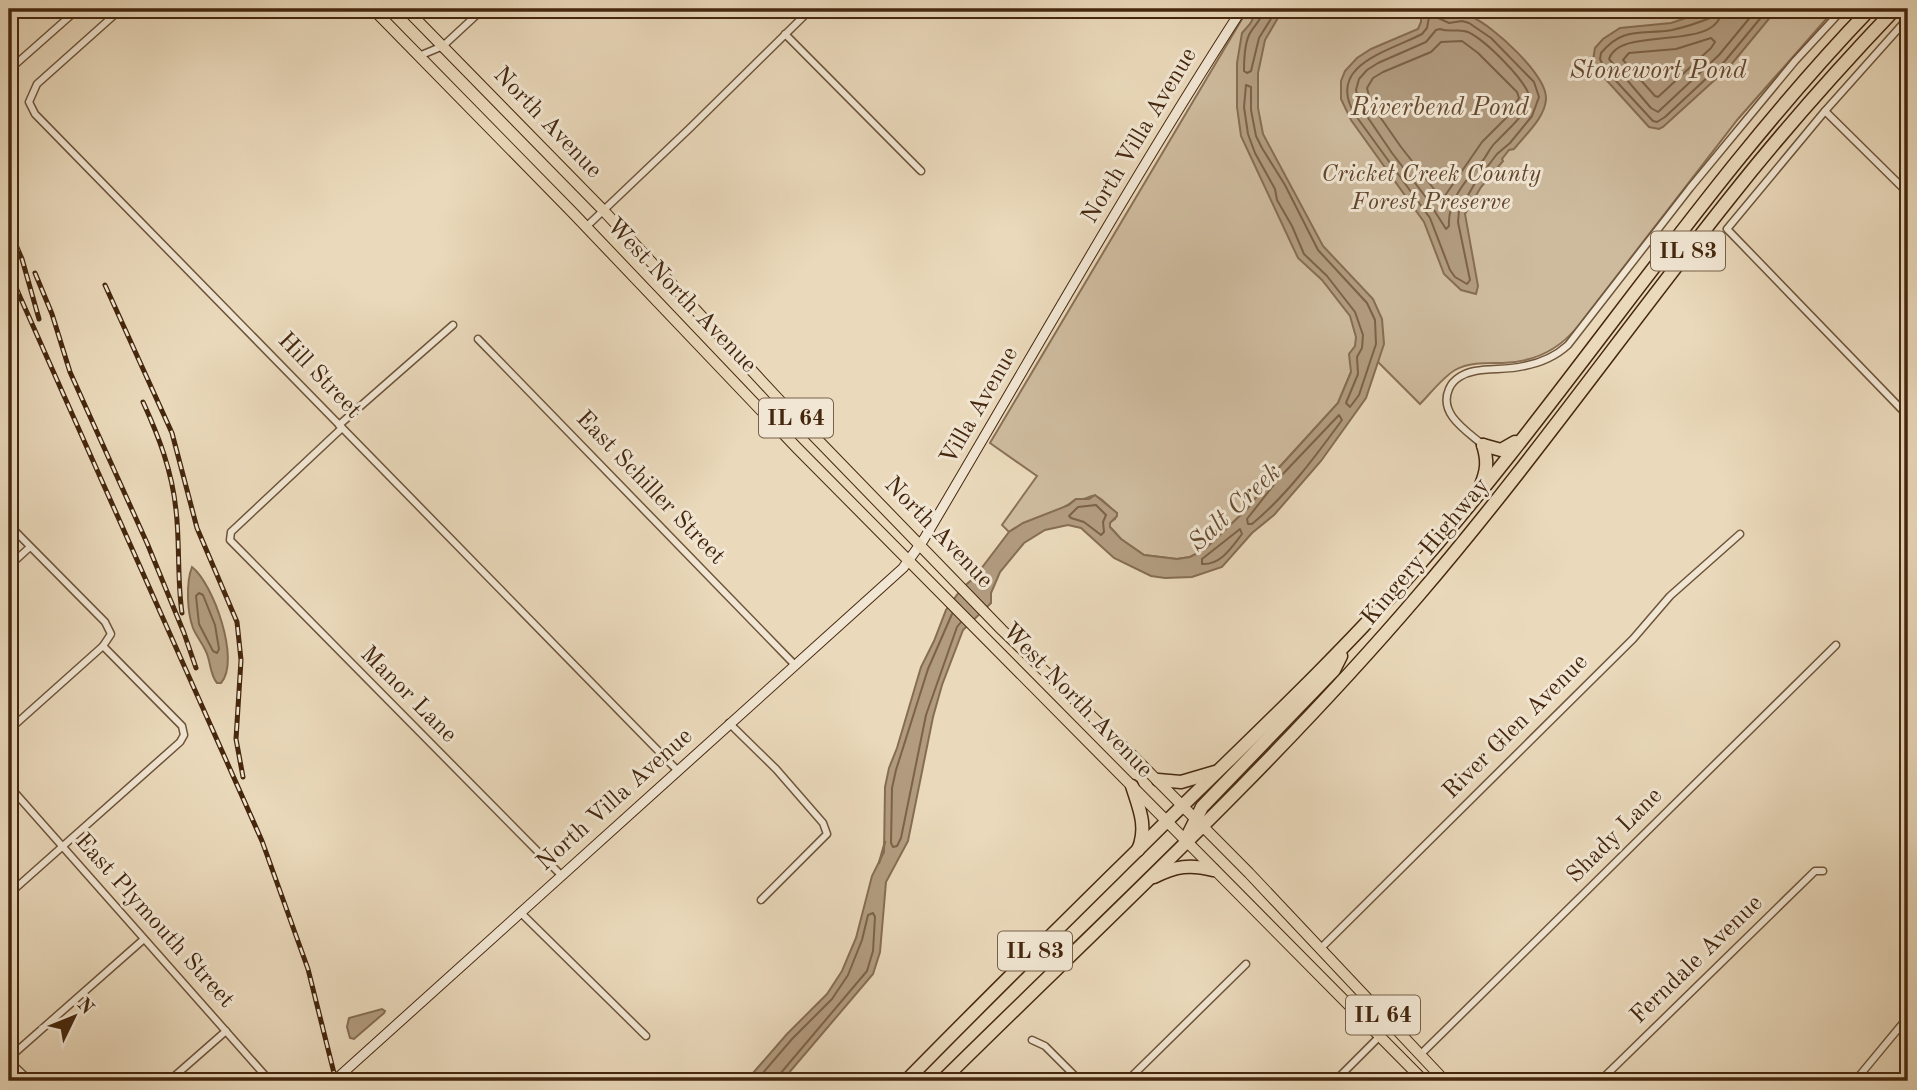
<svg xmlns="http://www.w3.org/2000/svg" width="1917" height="1090" font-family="'Old Standard TT',serif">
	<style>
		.green { fill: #cebb9e; stroke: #8a7156; stroke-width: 2 }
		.water { fill: #b29c80; stroke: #866d52; stroke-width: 2 }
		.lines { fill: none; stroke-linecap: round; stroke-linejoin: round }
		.shore { stroke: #7c6247; stroke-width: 2 }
		.stream { stroke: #866d52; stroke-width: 2.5 }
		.street-casing { stroke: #6e5439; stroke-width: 9 }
		.secondary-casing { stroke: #45270e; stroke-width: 11 }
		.primary-casing { stroke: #45270e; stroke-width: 12 }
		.highway-casing { stroke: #45270e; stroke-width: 15 }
		.street { stroke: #f1e6d3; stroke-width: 6 }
		.secondary { stroke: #f1e6d3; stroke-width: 9 }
		.primary { stroke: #ead9bb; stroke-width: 10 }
		.highway { stroke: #ead9bb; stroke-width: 12 }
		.rail-casing { stroke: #45270e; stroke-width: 5 }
		.rail { stroke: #f1e6d3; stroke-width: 2.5; stroke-dasharray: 8; stroke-linecap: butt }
		.labels { text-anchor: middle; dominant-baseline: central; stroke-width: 6; stroke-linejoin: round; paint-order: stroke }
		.shield { fill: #f1e6d3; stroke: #796049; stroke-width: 2 }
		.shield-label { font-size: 23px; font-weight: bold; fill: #45270e }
		.street-label { font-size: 24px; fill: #45270e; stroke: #f1e6d3 }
		.park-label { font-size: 24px; font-style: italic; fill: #60452b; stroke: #f1e6d3 }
		.water-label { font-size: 26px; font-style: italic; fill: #664a30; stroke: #f1e6d3 }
	</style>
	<rect width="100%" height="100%" fill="#ead9bb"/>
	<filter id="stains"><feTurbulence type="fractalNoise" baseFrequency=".00286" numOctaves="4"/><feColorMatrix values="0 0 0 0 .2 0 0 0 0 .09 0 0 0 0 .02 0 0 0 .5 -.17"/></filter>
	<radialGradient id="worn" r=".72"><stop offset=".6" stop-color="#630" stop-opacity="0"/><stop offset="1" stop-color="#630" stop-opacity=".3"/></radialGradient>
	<!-- green -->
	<path class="green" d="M1248 9H1835L1738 119 1578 326C1559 350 1533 362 1503 363 1487 363 1469 362 1455 370 1442 378 1430 394 1420 404L1377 361 1351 372 1338 403 1275 472 1248 508 1204 550 1190 557 1177 559 1144 555 1121 539 1110 527V522L1115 519 1117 513C1110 509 1100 494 1092 496 1085 498 1084 501 1076 499 1056 516 1029 517 1009 532L1002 525 1037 476 990 443Z"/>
	<!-- water -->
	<g class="water">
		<path d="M1258 9H1289L1279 16 1265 40 1258 73V108L1263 134 1323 246 1373 299 1382 319 1384 344 1366 398 1321 461 1274 515 1252 533 1222 567 1192 577 1165 578 1151 576 1114 558 1081 528 1068 525 1045 530 1024 543 1000 572 991 593V603L963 630 942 685 933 717 908 841 886 882 880 952 873 974 782 1081H746L787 1034 827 994 842 971 856 938 872 876 884 852 885 787 889 768 897 748 921 667 934 641 946 610 962 588 974 578 1009 532 1023 523 1069 505 1076 499H1089L1095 495 1117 513V516L1110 523V527L1121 539 1144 555 1177 559 1190 557 1204 550 1248 508 1275 472 1338 403 1351 372 1349 354 1355 346 1356 337 1350 316 1322 280 1298 258 1241 136 1237 107V63L1242 33 1250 24Z"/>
		<path d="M1421 9H1437C1447 21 1459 12 1472 17 1493 26 1547 75 1546 99 1545 118 1525 135 1514 149L1509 150 1502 159 1503 161 1481 187 1465 214 1478 286 1476 294 1461 290 1444 274 1424 222 1351 120 1341 99V81L1345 71 1357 58 1371 49 1418 29 1421 22Z"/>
		<path d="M1713 9H1777L1730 66 1663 127 1659 129 1649 127 1599 72 1593 60 1595 48 1603 39 1620 28 1671 23Z"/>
		<path d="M192 567C213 583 241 661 221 683H217C211 676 211 667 208 657 205 646 197 638 193 628 187 612 186 582 192 567Z"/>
		<path d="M382 1009 385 1011 384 1013 354 1039 350 1038 347 1027 349 1018Z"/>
	</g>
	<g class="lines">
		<!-- shore -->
		<g class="shore">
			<path d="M1264 9C1262 20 1254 25 1249 35 1245 44 1244 61 1244 71L1247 73 1251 71 1259 38 1277 9"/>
			<path d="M1713 9 1710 18C1698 23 1685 27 1672 30 1642 35 1623 26 1601 53L1600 59 1604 68 1653 121 1657 122 1665 117 1725 61 1768 9"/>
			<path d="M1722 9C1719 54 1620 24 1609 59L1651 108 1658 112 1719 55 1757 9"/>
			<path d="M1432 15 1449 23 1462 21 1469 23 1491 38 1534 82 1539 97 1532 116 1510 143 1497 154 1475 183 1459 211 1458 222 1470 280 1467 284 1455 277 1450 270 1430 218 1356 116C1323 65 1390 51 1422 34L1427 28 1429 17Z"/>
			<path d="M1440 29C1450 33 1459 28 1468 32 1485 40 1526 80 1530 98 1525 116 1509 128 1497 141 1491 146 1488 153 1484 159 1468 178 1447 200 1449 226L1446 229 1425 196 1392 153 1360 106 1356 90 1359 79 1367 70 1378 63 1426 42 1436 30Z"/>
			<path d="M1711 38 1715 42 1711 48 1658 97 1655 96 1623 60 1629 53 1676 49Z"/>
			<path d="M1462 41 1478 53 1517 92 1519 98 1507 117 1482 142 1444 197 1441 198 1401 147 1371 104 1367 88 1373 78 1383 72 1431 52 1441 42Z"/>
			<path d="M1246 85 1251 87V110L1256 136 1262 148 1285 185 1318 250 1367 303 1375 320 1376 344 1359 395 1350 407 1346 403 1358 374 1357 357 1362 348 1363 335 1355 312 1327 276 1304 254 1292 226 1277 200 1275 189 1255 153 1248 134 1244 107Z"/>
			<path d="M1339 415 1342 420C1315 457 1287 495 1252 524H1248L1247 519 1280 477Z"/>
			<path d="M1096 505 1106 515 1103 522 1104 532 1101 535 1084 522 1071 518 1069 516 1078 507Z"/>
			<path d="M1240 529 1242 534C1232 547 1221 565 1202 564V559Z"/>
			<path d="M199 593 203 595 215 625 219 649 217 653 213 651 199 624 196 596Z"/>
			<path d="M952 614 928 669 896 770 892 788 891 843 893 847 897 846 901 838 926 715 957 627 961 622"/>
			<path d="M756 1081 792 1039 832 999 848 975 862 940 868 915 873 913 875 917 873 951 867 971 780 1074 779 1081"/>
		</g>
		<!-- stream -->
		<path class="stream" d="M879 863 885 842"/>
		<!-- street casing -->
		<g class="street-casing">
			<g id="street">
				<path d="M121 9 37 84 29 102 35 114 677 770"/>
				<path d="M1908 18 1825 111 1727 229 1908 416"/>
				<path d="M785 34 921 171"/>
				<path d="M419 56 443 46 483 9"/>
				<path d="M9 70 78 9"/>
				<path d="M1825 111 1908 193"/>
				<path d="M586 227 690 128 811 9"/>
				<path d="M478 339 794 664"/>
				<path d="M339 425 453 325"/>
				<path d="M342 428 231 532 230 540 561 875"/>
				<path d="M1483 445C1467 431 1438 414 1449 389 1453 379 1464 373 1475 371 1491 368 1508 370 1524 366 1540 363 1556 356 1568 345L1690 188 1795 61 1843 9"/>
				<path d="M9 525 105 622 111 634 103 646 9 730"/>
				<path d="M9 566 30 547"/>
				<path d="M729 723 776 769 823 823 827 834 761 900"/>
				<path d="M9 786 270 1081"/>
				<path d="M9 894 180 742 184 735 182 726 103 646"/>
				<path d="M520 912 646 1036"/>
				<path d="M1320 949 1633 639 1670 596 1740 534"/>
				<path d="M1032 1040 1045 1046 1080 1081"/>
				<path d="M1420 1055 1836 645"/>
				<path d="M9 1058 144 939"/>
				<path d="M9 1061 30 1081"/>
				<path d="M169 1081 226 1031"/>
				<path d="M1127 1081 1246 964"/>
				<path d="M1335 1081 1380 1036"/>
				<path d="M1600 1081 1815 871H1823"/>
				<path d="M1855 1081 1908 1017"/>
			</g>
		</g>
		<!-- secondary casing -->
		<g class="secondary-casing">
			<path id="secondary" d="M334 1081 903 568 924 539C1029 362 1130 182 1242 9"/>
		</g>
		<!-- primary casing -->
		<g class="primary-casing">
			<g id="primary">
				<path d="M373 9 573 213 797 448 1424 1081"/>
				<path d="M406 9 603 210 781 402 1002 630 1132 755 1249 873 1445 1081"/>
			</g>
		</g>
		<!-- highway casing -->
		<g class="highway-casing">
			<g id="highway">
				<path d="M1483 445 1501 450 1515 442"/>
				<path d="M1481 485C1487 470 1488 461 1483 445"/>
				<path d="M1158 780 1181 782 1215 772"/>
				<path d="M1132 786C1139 808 1148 827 1138 850"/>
				<path d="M1188 835 1202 807 1334 670 1341 656"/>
				<path d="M1154 877C1176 866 1190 864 1213 870"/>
				<path d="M906 1081C992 993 1080 907 1168 820 1247 742 1329 666 1403 583 1567 399 1698 188 1870 9"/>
				<path d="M942 1081C1103 922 1270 769 1417 597 1527 469 1624 331 1729 199 1781 133 1837 70 1895 9"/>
			</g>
		</g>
		<!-- street -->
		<use href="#street" class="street"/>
		<!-- secondary -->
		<use href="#secondary" class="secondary"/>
		<!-- primary -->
		<use href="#primary" class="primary"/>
		<!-- highway -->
		<use href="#highway" class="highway"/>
		<!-- rail casing -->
		<g class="rail-casing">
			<g id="rail">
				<path d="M9 229 22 259 39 319"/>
				<path d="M9 272 262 841 308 969 336 1081"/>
				<path d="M35 273 52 314 70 372 147 543 184 633 196 668"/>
				<path d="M105 285 172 433 197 528 237 622 241 660 236 739 243 777"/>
				<path d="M143 402C159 437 172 471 176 510 180 544 177 579 182 613"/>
			</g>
		</g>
		<!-- rail -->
		<use href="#rail" class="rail"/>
	</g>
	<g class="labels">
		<!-- shield labels -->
		<g class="shield">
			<rect x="1651" y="231.5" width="74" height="39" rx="5"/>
			<rect x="759" y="398.5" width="74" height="39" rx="5"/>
			<rect x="998" y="931.5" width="74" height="39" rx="5"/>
			<rect x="1346" y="995.5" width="74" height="39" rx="5"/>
		</g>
		<g class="shield-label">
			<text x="1688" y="251">IL 83</text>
			<text x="796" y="418">IL 64</text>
			<text x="1035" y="951">IL 83</text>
			<text x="1383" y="1015">IL 64</text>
		</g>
		<!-- street labels -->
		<g class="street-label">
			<text transform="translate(547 123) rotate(46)">North Avenue</text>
			<text transform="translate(1140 136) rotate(-59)">North Villa Avenue</text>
			<text transform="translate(681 296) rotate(46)">West North Avenue</text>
			<text transform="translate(319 376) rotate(46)">Hill Street</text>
			<text transform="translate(980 406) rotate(-60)">Villa Avenue</text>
			<text transform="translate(650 488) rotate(46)">East Schiller Street</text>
			<text transform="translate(938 533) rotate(46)">North Avenue</text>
			<text transform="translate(1426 552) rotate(-50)">Kingery Highway</text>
			<text transform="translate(408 695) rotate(45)">Manor Lane</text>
			<text transform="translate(1077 701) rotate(46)">West North Avenue</text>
			<text transform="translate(1516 727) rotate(-45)">River Glen Avenue</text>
			<text transform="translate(615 800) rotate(-42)">North Villa Avenue</text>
			<text transform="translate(1615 836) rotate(-45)">Shady Lane</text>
			<text transform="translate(154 921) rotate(48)">East Plymouth Street</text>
			<text transform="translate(1697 960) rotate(-44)">Ferndale Avenue</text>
		</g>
		<!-- park labels -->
		<g class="park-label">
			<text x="1431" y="175">Cricket Creek County<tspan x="1431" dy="28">Forest Preserve</tspan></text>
		</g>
		<!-- water labels -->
		<g class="water-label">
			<text x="1658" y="71">Stonewort Pond</text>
			<text x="1440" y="108">Riverbend Pond</text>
			<text transform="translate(1235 508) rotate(-43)">Salt Creek</text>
		</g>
	</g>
	<!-- margin -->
	<rect width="1917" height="1090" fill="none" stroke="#ead9bb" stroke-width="35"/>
	<rect x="10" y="10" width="1896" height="1069" fill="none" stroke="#45270e" stroke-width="3.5"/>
	<rect x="18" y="18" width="1882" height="1055" fill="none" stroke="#45270e" stroke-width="2"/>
	<!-- north arrow -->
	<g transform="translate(74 1017) rotate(47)" stroke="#f1e6d3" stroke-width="5" paint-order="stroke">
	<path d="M0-5L12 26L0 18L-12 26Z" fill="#45270e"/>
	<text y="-10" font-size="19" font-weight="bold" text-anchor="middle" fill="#45270e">N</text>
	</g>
	<rect width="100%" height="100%" filter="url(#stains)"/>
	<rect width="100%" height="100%" fill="url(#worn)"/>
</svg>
